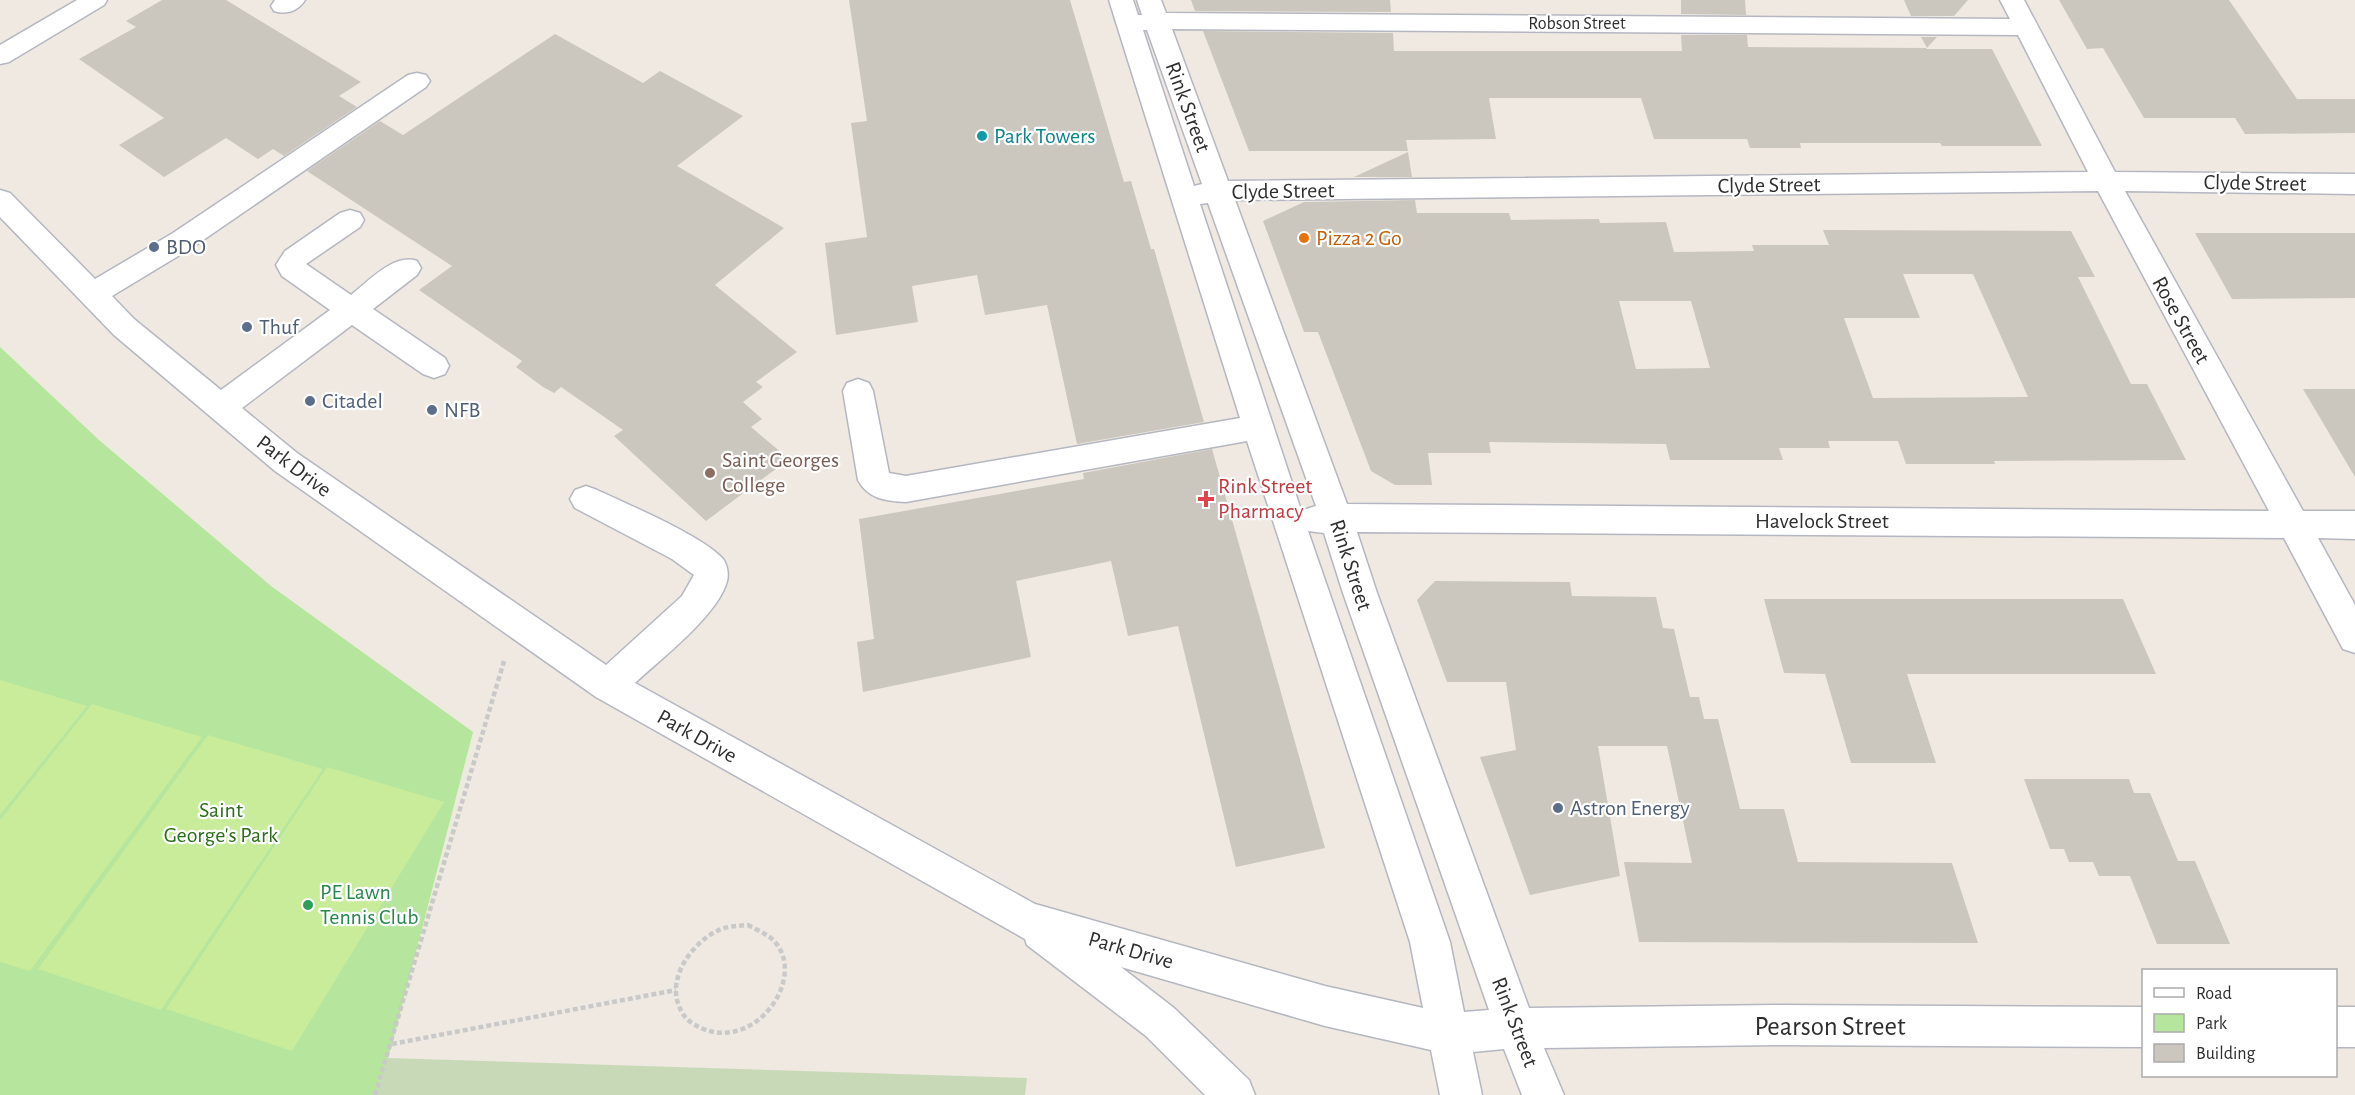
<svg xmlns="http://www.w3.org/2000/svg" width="2355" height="1095" font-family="'Alegreya Sans',sans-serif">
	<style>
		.green { fill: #b6e59e }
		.cemetery { fill: #c8d9b8 }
		.pitch { fill: #c9ec9a }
		.building { fill: #cbc7bf; fill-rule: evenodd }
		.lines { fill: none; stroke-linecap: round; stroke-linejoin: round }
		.minor-casing { stroke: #b4b7c1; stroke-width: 3 }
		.path { stroke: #c9c9c9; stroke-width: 4.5; stroke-dasharray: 5 3; stroke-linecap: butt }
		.minor { fill: #fff; fill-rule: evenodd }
		.culture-dot { fill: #0f9aa8; stroke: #fff; stroke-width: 2 }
		.food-dot { fill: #e8710a; stroke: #fff; stroke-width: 2 }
		.service-dot { fill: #5c6f8a; stroke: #fff; stroke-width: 2 }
		.education-dot { fill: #8d6e63; stroke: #fff; stroke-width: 2 }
		.health-dot { fill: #e0444e; stroke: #fff; stroke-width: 2 }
		.leisure-dot { fill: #2e9e5b; stroke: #fff; stroke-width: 2 }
		.labels { text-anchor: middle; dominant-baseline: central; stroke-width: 4.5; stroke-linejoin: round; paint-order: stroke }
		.far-street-label { font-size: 18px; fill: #2e2e2e; stroke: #fff }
		.street-label { font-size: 22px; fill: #2e2e2e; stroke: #fff }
		.culture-label { font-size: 22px; fill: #0d838f; stroke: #fff; text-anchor: start }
		.food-label { font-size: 22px; fill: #c56008; stroke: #fff; text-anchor: start }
		.service-label { font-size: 22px; fill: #4e5e75; stroke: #fff; text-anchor: start }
		.education-label { font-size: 22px; fill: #785e54; stroke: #fff; text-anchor: start }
		.health-label { font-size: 22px; fill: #be3a42; stroke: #fff; text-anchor: start }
		.park-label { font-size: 22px; fill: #2c6e1b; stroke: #fff }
		.leisure-label { font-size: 22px; fill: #27864d; stroke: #fff; text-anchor: start }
		.near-street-label { font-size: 27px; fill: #2e2e2e; stroke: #fff }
	</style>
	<rect width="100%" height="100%" fill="#efe9e1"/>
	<!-- green -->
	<path class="green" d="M0 347 99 440 271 586 473 732 392 1044 375 1095H0Z"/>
	<!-- cemetery -->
	<path class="cemetery" d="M387 1058 1027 1078 1025 1095H375Z"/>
	<!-- pitch -->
	<g class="pitch">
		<path d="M0 680 87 706 0 815Z"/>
		<path d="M92 704 202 737 30 971 0 962V820Z"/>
		<path d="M208 735 323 769 161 1010 38 969Z"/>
		<path d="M327 767 444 802 292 1051 166 1009Z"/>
	</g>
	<!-- building -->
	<g class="building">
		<path d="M162 0H226L361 82 339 96 357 107 284 156 273 149 258 159 226 138 164 177 119 145 164 118 79 59 136 27 126 21Z"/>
		<path d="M849 0H1070L1124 182 1131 181 1151 249H1154L1204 422 1077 444 1047 305 985 315 977 275 912 286 918 322 836 335 825 243 867 237 851 123 867 121Z"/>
		<path d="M1191 0H1390L1391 12 1195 11Z"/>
		<path d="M1681 0H1745L1746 15 1681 14Z"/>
		<path d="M1904 0H1968L1954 16H1911Z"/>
		<path d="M2059 0H2229L2297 99H2355V133L2245 134 2235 118H2144L2103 48 2087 49Z"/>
		<path d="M1203 31 1393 33 1394 51H1682L1681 35H1747L1748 47 1927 48 1921 37H1937L1926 49H1992L2042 146H1942L1940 143H1800L1801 148H1750L1747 139H1654L1641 98H1489L1496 139 1406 140 1408 151H1249Z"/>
		<path d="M555 34 643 83 660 71 743 116 677 166 784 228 715 285 797 352 756 382 763 387 743 402 762 419 751 427 789 459 706 521 614 436 623 430 561 387 554 393 543 387 516 367 522 361 419 290 452 266 307 171 380 121 403 135Z"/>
		<path d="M1408 152 1412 177H1354Z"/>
		<path d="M1415 200 1417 213H1509L1511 220 1599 219 1600 223 1666 222 1674 252 1754 251 1752 245H1829L1823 230 2071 231 2095 277H2078L2131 384H2147L2186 460 1994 461 1995 464H1906L1898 441H1828L1830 448H1779L1783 460H1670L1666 444 1489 442 1491 453H1428L1432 485H1395L1371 471 1318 332H1304L1263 221 1304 202ZM1903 274H1973L2028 397 1873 398 1844 318H1920ZM1619 301H1691L1710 368 1636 369Z"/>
		<path d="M2195 233H2355V298L2232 299Z"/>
		<path d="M2303 389H2355V477Z"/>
		<path d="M1212 449 1325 848 1236 867 1178 626 1128 636 1111 561 1016 581 1031 657 863 692 857 642 874 639 859 519 1084 479 1083 473Z"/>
		<path d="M1435 581 1570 582 1572 596 1656 597 1663 628 1674 629 1690 697H1699L1704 719H1718L1740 809H1784L1798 862 1952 863 1978 943 1639 942 1624 862 1692 863 1667 746H1598L1620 876 1530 895 1480 757 1516 750 1506 682H1447L1417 600Z"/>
		<path d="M1764 599H2123L2156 674H1907L1936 763H1851L1825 674 1784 673Z"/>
		<path d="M2024 779H2129L2134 793H2150L2178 861H2195L2230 944H2157L2130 876H2099L2093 862H2069L2064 849H2050Z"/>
	</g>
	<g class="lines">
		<!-- minor casing -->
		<g class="minor-casing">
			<g id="minor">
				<path d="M77 0H107L104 5 9 62 0 64V45Z"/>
				<path d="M305 0C298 11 287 15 274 11L271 6 275 0Z"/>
				<path d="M1109 0H1133L1138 15H1142L1137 0H1161L1166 13 2010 19 2000 0H2024L2115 172 2355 174V194L2125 191 2303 511H2355V539L2318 538 2355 605V653L2343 649 2284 538 1357 532 1377 593 1529 1008 1777 1005 2144 1007V1047L1777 1045 1544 1048 1564 1095H1522L1504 1049 1473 1052 1482 1095H1440L1431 1050 1325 1026 1121 967 1174 1008 1249 1080 1255 1095H1205L1146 1036 1027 945 1025 939 596 697 275 471 114 335 0 217V190L10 193 95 279 173 233 408 75 417 73 426 75 430 81 426 87 193 247 112 296 134 319 221 390 330 310 282 276 276 265 285 251 340 213 350 210 360 213 364 220 360 227 306 264 351 295C369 281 394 253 417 261L421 268 417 275 373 309 445 358 449 366 445 374 434 378 423 374 352 325 242 408 297 453 606 665 682 596 694 575 672 559 575 508 570 499 575 490 586 486 597 490C627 504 703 536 723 559 727 564 729 574 727 581 719 614 661 659 635 683L1035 904 1325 986 1423 1008 1410 942 1247 441 906 502C886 501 868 499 858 480L843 391 847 383 858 379 869 383 873 391 889 473 906 476 1240 418ZM1172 29 2018 35 2088 172 1228 181ZM1143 30H1147L1202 184 1194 186ZM2098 191 2269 511 1347 504 1235 200ZM1208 203 1316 506 1303 510 1302 513 1200 204ZM1308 531 1324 533 1343 593 1489 1010 1464 1012 1450 942Z"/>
				<rect x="2336" y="1007" width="19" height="40"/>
			</g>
		</g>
		<!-- path -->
		<g class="path">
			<path d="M748 925C755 929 765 933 772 939 810 974 757 1053 701 1028 690 1023 683 1017 679 1006 667 978 692 943 717 931 726 926 737 926 748 925Z"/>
			<path d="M392 1044 676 990"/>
			<path d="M375 1095 504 661"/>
		</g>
		<!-- minor -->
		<use href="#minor" class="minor"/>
	</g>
	<!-- markers -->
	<circle class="culture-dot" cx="982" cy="136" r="6"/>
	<circle class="food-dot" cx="1304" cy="238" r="6"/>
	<g class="service-dot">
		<circle cx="154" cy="247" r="6"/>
		<circle cx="247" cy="327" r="6"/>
		<circle cx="310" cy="401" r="6"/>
		<circle cx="432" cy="410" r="6"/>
		<circle cx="1558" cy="808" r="6"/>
	</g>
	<circle class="education-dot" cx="710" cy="473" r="6"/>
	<path class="health-dot" d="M1203 490h6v6h6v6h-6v6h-6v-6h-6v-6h6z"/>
	<circle class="leisure-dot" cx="308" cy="905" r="6"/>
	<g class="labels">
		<!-- far-street labels -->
		<g class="far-street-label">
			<text x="1577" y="24">Robson Street</text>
		</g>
		<!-- street labels -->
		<g class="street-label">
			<text transform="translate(1188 107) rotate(70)">Rink Street</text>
			<text transform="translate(2255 183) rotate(1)">Clyde Street</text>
			<text transform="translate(1769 185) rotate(-1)">Clyde Street</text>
			<text transform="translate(1283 191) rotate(-1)">Clyde Street</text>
			<text transform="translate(2181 320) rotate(61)">Rose Street</text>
			<text transform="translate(294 466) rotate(37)">Park Drive</text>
			<text x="1822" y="521">Havelock Street</text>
			<text transform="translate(1351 565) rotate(72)">Rink Street</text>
			<text transform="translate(697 736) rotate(29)">Park Drive</text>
			<text transform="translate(1131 950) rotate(16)">Park Drive</text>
			<text transform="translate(1515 1022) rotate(69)">Rink Street</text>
		</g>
		<!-- culture labels -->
		<g class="culture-label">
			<text x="994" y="136">Park Towers</text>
		</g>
		<!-- food labels -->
		<g class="food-label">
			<text x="1316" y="238">Pizza 2 Go</text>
		</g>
		<!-- service labels -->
		<g class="service-label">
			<text x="166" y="247">BDO</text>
			<text x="259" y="327">Thuf</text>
			<text x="322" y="401">Citadel</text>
			<text x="444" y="410">NFB</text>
			<text x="1570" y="808">Astron Energy</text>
		</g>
		<!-- education labels -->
		<g class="education-label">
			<text x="722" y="460">Saint Georges<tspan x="722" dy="25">College</tspan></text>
		</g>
		<!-- health labels -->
		<g class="health-label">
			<text x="1218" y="486">Rink Street<tspan x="1218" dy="25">Pharmacy</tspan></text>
		</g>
		<!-- park labels -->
		<g class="park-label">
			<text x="221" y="810">Saint<tspan x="221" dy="25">George's Park</tspan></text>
		</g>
		<!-- leisure labels -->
		<g class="leisure-label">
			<text x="320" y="892">PE Lawn<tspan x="320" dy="25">Tennis Club</tspan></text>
		</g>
		<!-- near-street labels -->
		<g class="near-street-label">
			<text x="1830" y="1026">Pearson Street</text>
		</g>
	</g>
	<!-- legend -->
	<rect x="2142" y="969" width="195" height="108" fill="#ffffff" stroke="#ababab" stroke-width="1.5"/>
	<rect x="2154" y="988" width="30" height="9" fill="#ffffff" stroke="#ababab" stroke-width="1.5"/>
	<text x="2196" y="999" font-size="18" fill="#2e2e2e">Road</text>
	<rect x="2154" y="1014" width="30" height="18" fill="#b6e59e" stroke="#ababab" stroke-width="1.5"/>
	<text x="2196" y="1029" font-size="18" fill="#2e2e2e">Park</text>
	<rect x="2154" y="1044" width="30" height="18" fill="#cbc7bf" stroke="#ababab" stroke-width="1.5"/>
	<text x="2196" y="1059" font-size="18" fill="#2e2e2e">Building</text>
</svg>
